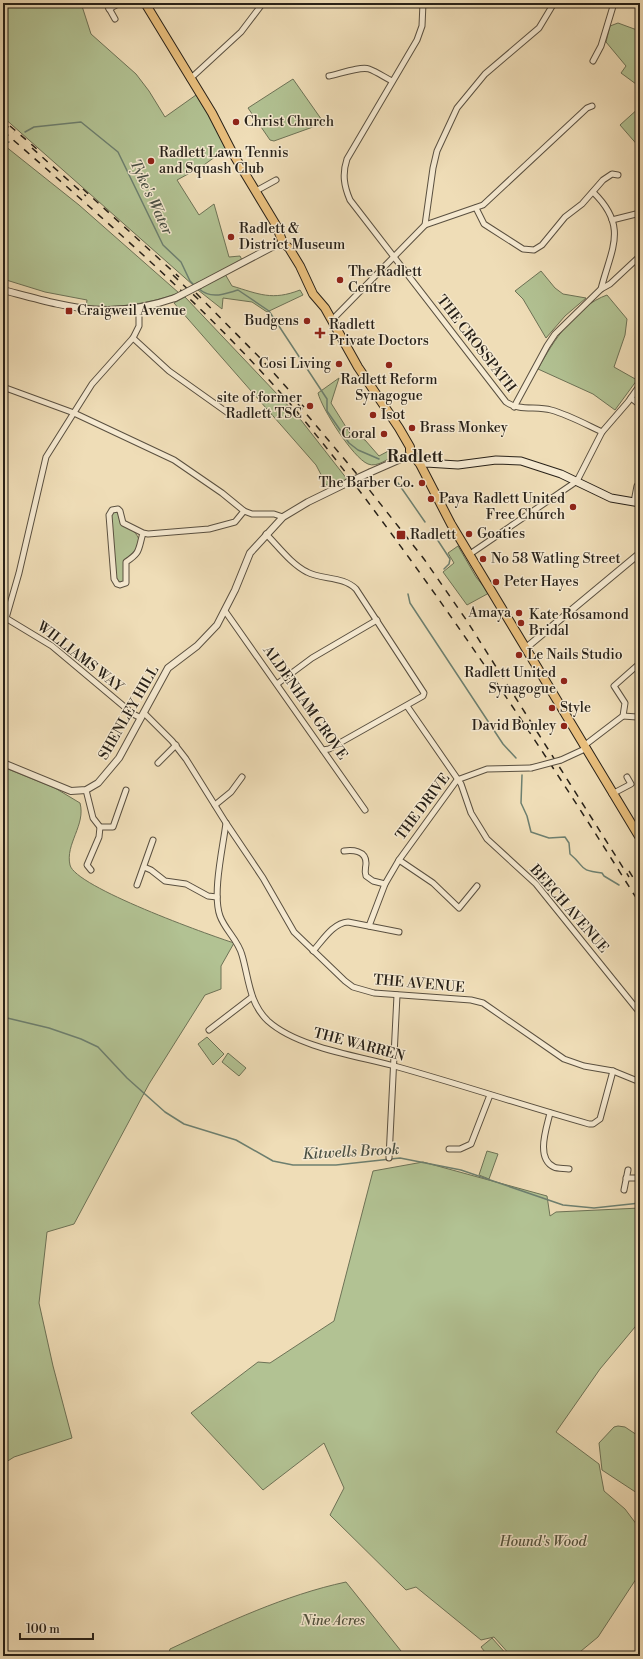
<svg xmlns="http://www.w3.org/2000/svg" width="643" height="1659" font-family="'Libre Bodoni',serif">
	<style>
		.green { fill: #b2c293; stroke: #6d7256 }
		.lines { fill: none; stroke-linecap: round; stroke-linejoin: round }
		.stream { stroke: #6d7f6f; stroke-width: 1.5 }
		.minor-casing { stroke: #5a5040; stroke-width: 7 }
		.tertiary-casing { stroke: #5a5040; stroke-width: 8 }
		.secondary-casing { stroke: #282118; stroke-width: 9 }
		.primary-casing { stroke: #282118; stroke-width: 10 }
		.minor { stroke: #f5e9d0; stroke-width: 5 }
		.tertiary { stroke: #f5e9d0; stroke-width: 6 }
		.secondary { stroke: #f5e9d0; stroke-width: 7 }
		.primary { stroke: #e8be7c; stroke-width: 8 }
		.rail { stroke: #282118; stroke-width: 1.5; stroke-dasharray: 7 7; stroke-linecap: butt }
		.minor-bridge-casing { stroke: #5a5040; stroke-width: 7; stroke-linecap: butt }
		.tertiary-bridge-casing { stroke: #5a5040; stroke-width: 8; stroke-linecap: butt }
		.minor-bridge { stroke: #f5e9d0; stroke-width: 5 }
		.tertiary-bridge { stroke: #f5e9d0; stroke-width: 6 }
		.poi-dot { fill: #8f2418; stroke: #f5e9d0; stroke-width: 1.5 }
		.labels { text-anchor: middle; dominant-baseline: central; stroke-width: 3; stroke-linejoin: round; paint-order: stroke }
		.poi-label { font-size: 14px; fill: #282118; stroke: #f5e9d0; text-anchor: start }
		.street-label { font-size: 14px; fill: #282118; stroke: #f5e9d0 }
		.park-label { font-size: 14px; font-style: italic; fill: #51513d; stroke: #f5e9d0 }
		.water-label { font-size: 15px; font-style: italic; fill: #4a5044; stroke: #f5e9d0 }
		.quarter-label { font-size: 16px; font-weight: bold; fill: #282118; stroke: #f5e9d0 }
	</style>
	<rect width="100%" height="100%" fill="#efddb7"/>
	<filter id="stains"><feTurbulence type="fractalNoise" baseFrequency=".005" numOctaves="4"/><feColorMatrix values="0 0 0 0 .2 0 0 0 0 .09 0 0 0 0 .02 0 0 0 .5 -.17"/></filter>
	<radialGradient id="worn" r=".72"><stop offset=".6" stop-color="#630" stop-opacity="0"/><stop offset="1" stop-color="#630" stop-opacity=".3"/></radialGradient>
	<!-- green -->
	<g class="green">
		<path d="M3 3H81L91 34 136 74 149 91 165 117 196 95 208 114 226 149 201 167 177 180 199 215 214 204 229 257 240 256 242 260 193 285 3 117Z"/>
		<path d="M618 23 637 30 640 29V87L621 73 626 66 606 42 610 26Z"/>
		<path d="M293 79 324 123 274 141 270 140 248 108Z"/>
		<path d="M640 107V148L620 125Z"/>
		<path d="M5 146 79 205 179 293C144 305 122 307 86 307L87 300 45 292 3 279V149Z"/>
		<path d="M541 271 555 288 563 294 586 298 565 316 546 338 523 299 515 291Z"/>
		<path d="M225 274 232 286C259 294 272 301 300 290L303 295 267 312 252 302 223 298 222 309 198 290Z"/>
		<path d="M607 295 627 319 625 335 614 367 637 380 615 410 593 394 538 369C553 341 576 306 607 295Z"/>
		<path d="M185 297 297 415 347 479 328 488 316 465 174 303Z"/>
		<path d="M339 378 331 403 351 435 365 440 379 456 394 448 397 454C389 458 377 468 368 464 353 458 322 409 318 393Z"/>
		<path d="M113 511 119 512 121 522C142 535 147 545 124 560L125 580 123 583 116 581 111 515Z"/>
		<path d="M458 546 476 577 489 593 467 605 443 572 454 563 448 553Z"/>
		<path d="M3 767 55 788 80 803C86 825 65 844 70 865 75 887 209 935 234 943L221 966V989L205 995 149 1084 74 1224 47 1232 39 1303 53 1366 72 1438 14 1457 3 1464Z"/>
		<path d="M207 1037 224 1054 213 1065 198 1044Z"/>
		<path d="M228 1053 246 1068 239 1076 222 1062Z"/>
		<path d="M487 1151 498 1154 489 1179 479 1175Z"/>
		<path d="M423 1162 547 1196 550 1216 556 1212 640 1208V1321L600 1369 556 1432 599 1464 604 1491 625 1509 640 1529V1573L598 1637 575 1656H511L494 1637 481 1640 416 1587 406 1590 330 1515 344 1488 324 1443 263 1490 191 1413 258 1362 270 1363 334 1321 373 1171Z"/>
		<path d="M618 1426 625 1427 640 1437V1495L602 1470 599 1443 614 1427Z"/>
		<path d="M346 1582 405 1656H168L170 1649C226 1623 285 1595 346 1582Z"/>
		<path d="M492 1638 508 1656H488L481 1647Z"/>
	</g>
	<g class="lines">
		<!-- stream -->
		<g class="stream">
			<path d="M25 132 34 127 81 122 118 152 163 245 181 262 190 281 195 286"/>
			<path d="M3 144 9 142"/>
			<path d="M198 288C211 300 224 294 238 290L269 311 327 399V411L349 443 358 450 379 459"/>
			<path d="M398 483 425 522"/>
			<path d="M433 533 450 559 449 564 444 569"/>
			<path d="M408 594 410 603 503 744 516 758"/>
			<path d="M522 775 521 803 527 816 531 832 549 838 565 837 569 843 570 854C587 868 577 870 602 873L604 876 619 885"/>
			<path d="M637 875 640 874"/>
			<path d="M3 1017 49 1028 81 1039 98 1047 127 1078 165 1112 184 1124 236 1140 273 1161 293 1165H336L400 1158 461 1170 563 1205 594 1208 640 1203"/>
		</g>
		<!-- minor casing -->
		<g class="minor-casing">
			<g id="minor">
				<path d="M106 3 115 19"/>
				<path d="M423 3 422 26 417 40 347 159C342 174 344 186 350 200L506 402C518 411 537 406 551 410 569 415 585 424 602 432"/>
				<path d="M109 9 120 3"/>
				<path d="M593 61 601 46 614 3"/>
				<path d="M329 76C339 74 361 66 369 69 377 72 384 77 392 81"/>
				<path d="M190 79 241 32 263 3"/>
				<path d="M256 191 276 180"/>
				<path d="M593 192C629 227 611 249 601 289"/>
				<path d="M476 208 484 224 523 249 534 250 542 245 565 217 582 204 603 180 612 174 618 175"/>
				<path d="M612 220 640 213"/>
				<path d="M425 225 483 205 587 108 592 106"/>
				<path d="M332 320 425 225 433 168 437 151 457 108 485 74 539 28 554 3"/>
				<path d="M133 338 169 371 228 413"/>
				<path d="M3 387 74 413 174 460 222 493 244 511 252 514H274L283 517"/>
				<path d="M631 398 640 405"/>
				<path d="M514 407 547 346 555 334 601 289 610 284 640 256"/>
				<path d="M634 502 637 486 640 481"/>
				<path d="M143 533C138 550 141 552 126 562V583L120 585 117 584 114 579 109 515 112 510 118 509 120 511 123 523 143 533 148 534 209 529 235 522 244 511"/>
				<path d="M266 534C278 546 291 564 307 572 322 580 343 576 356 589L424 693 423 696 329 749 323 750"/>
				<path d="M470 554 577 481 602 432 628 402 640 385"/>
				<path d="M225 611 365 810"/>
				<path d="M4 617 52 646 133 714 141 718"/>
				<path d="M6 618 19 573 46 457 92 384 133 338 139 326V308"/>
				<path d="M277 684 312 658 377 620"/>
				<path d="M407 706 461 784 471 813 487 839 536 884 640 1013"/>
				<path d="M144 713 172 741 186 759 226 823 263 878 294 932 345 981 353 987 374 993 471 1000 483 1003 564 1059 584 1066 613 1071 640 1082"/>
				<path d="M623 716 637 717 640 721"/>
				<path d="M585 745 623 716 625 703 614 686 640 663"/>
				<path d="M561 760 587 748"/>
				<path d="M158 763 176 745"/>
				<path d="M86 790 93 818 100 827 99 837 87 865 91 870"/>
				<path d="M612 794 631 784 627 777"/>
				<path d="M215 805 231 792 242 777"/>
				<path d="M226 823C223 847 212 894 220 916 225 930 238 940 242 955 249 979 249 1003 268 1021 298 1048 359 1056 398 1067 462 1085 525 1106 589 1124H593L600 1119 613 1071"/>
				<path d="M100 827H113L126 790"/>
				<path d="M344 851C352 850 366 850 366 863 366 868 364 870 366 876L373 881 385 884"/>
				<path d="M399 860 433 883 459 908 477 886"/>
				<path d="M144 867 151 870 165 881 186 884 208 896 217 897"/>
				<path d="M137 885 153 840"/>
				<path d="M369 926 385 884 399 860 457 780 487 769 531 768"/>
				<path d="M313 951C323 940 333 923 348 922L399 932"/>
				<path d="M209 1030 252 997"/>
				<path d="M550 1113C547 1127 535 1158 554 1167 558 1169 565 1168 569 1169"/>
				<path d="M449 1149H460L471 1144 490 1095"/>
				<path d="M389 1158 397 995"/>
				<path d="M626 1178H640"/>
				<path d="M624 1190 628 1170"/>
			</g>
		</g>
		<!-- tertiary casing -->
		<g class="tertiary-casing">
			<g id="tertiary">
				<path d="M200 285 272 247 283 243"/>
				<path d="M3 290C68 307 109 321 175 298"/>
				<path d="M371 472 412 454"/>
				<path d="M527 647 640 553"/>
				<path d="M3 763 71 791 86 790 98 783 119 758 168 668 197 646 217 625 235 590 250 553 283 517 308 502 347 483"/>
			</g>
		</g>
		<!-- secondary casing -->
		<g class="secondary-casing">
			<path id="secondary" d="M420 464 426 463 458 465 496 460 521 461 561 474 611 498 640 503"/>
		</g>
		<!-- primary casing -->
		<g class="primary-casing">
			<path id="primary" d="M145 3 212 113 232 152 276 225 283 243 289 248 300 266 313 294 325 308 358 367 399 428 410 447V451L420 464 451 524 640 838"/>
		</g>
		<!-- minor -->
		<use href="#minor" class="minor"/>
		<!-- tertiary -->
		<use href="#tertiary" class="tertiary"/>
		<!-- secondary -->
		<use href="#secondary" class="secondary"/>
		<!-- primary -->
		<use href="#primary" class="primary"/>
		<!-- rail -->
		<g class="rail">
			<path d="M3 123 14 132"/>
			<path d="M10 126 38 150"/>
			<path d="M3 131C98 214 195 297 279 391 325 443 366 499 407 555 489 668 566 786 640 904"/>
			<path d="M32 148 86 196"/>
			<path d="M83 189 179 277"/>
			<path d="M173 275 199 300"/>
			<path d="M196 293 263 361 304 407"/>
			<path d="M298 404 356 473 424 559 467 621 629 877"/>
			<path d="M629 871 640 889"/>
		</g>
		<!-- minor-bridge casing -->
		<g class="minor-bridge-casing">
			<path id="minor-bridge" d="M531 768 561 760"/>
		</g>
		<!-- tertiary-bridge casing -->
		<g class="tertiary-bridge-casing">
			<g id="tertiary-bridge">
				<path d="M175 298 200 285"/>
				<path d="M347 483 371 472"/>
			</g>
		</g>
		<!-- minor-bridge -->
		<use href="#minor-bridge" class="minor-bridge"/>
		<!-- tertiary-bridge -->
		<use href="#tertiary-bridge" class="tertiary-bridge"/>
	</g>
	<!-- markers -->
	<g class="poi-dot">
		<circle cx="236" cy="122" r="4"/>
		<circle cx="151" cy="161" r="4"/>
		<circle cx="231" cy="237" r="4"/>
		<circle cx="340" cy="280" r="4"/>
		<rect x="65" y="307" width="8" height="8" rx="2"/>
		<circle cx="307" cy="321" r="4"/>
		<path d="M318 327h4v4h4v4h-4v4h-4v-4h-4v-4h4z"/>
		<circle cx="339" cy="364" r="4"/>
		<circle cx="389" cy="365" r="4"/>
		<circle cx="310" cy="406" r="4"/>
		<circle cx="373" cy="415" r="4"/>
		<circle cx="412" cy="428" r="4"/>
		<circle cx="384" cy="434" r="4"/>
		<circle cx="422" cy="483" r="4"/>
		<circle cx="431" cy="499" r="4"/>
		<circle cx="573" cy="507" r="4"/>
		<circle cx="469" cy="534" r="4"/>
		<rect x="396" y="530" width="10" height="10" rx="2"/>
		<circle cx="483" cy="559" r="4"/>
		<circle cx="496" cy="582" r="4"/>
		<circle cx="519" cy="613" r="4"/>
		<circle cx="521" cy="623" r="4"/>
		<circle cx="519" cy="655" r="4"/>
		<circle cx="564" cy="681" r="4"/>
		<circle cx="552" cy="708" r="4"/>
		<circle cx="564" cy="726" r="4"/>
	</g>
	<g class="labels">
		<!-- poi labels -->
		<g class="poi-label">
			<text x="244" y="122">Christ Church</text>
			<text x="159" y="153">Radlett Lawn Tennis<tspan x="159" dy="16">and Squash Club</tspan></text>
			<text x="239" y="229">Radlett &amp;<tspan x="239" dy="16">District Museum</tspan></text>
			<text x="348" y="272">The Radlett<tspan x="348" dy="16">Centre</tspan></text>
			<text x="77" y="311">Craigweil Avenue</text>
			<text x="299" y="321" text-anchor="end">Budgens</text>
			<text x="329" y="325">Radlett<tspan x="329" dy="16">Private Doctors</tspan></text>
			<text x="331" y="364" text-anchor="end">Cosi Living</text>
			<text x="389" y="380" text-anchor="middle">Radlett Reform<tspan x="389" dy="16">Synagogue</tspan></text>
			<text x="302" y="398" text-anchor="end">site of former<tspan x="302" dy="16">Radlett TSC</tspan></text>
			<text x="381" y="415">Isot</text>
			<text x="420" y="428">Brass Monkey</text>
			<text x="376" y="434" text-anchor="end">Coral</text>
			<text x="414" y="483" text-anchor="end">The Barber Co.</text>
			<text x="439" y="499">Paya</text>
			<text x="565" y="499" text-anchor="end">Radlett United<tspan x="565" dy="16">Free Church</tspan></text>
			<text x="477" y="534">Goaties</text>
			<text x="410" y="535">Radlett</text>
			<text x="491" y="559">No 58 Watling Street</text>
			<text x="504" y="582">Peter Hayes</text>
			<text x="511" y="613" text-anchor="end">Amaya</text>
			<text x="529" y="615">Kate Rosamond<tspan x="529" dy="16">Bridal</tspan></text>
			<text x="527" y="655">Le Nails Studio</text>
			<text x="556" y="673" text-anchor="end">Radlett United<tspan x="556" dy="16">Synagogue</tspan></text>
			<text x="560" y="708">Style</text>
			<text x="556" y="726" text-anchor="end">David Bonley</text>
		</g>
		<!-- street labels -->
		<g class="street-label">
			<text transform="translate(476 344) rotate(52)">THE CROSSPATH</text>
			<text transform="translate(80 657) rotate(38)">WILLIAMS WAY</text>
			<text transform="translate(305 703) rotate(55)">ALDENHAM GROVE</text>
			<text transform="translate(129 713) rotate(-60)">SHENLEY HILL</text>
			<text transform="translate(423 807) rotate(-53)">THE DRIVE</text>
			<text transform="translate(569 909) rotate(49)">BEECH AVENUE</text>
			<text transform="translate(419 984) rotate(5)">THE AVENUE</text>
			<text transform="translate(359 1045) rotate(15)">THE WARREN</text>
		</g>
		<!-- park labels -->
		<g class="park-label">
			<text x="543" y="1542">Hound's Wood</text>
			<text x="333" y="1621">Nine Acres</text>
		</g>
		<!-- water labels -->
		<g class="water-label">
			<text transform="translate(151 197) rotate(65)">Tyke's Water</text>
			<text transform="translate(351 1152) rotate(-3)">Kitwells Brook</text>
		</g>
		<!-- quarter labels -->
		<g class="quarter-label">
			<text x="415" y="457">Radlett</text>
		</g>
	</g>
	<!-- margin -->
	<rect width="643" height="1659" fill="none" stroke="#efddb7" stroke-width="16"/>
	<rect x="4" y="4" width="635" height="1651" fill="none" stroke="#282118" stroke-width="2"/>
	<rect x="8" y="8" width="627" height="1643" fill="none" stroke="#282118"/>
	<!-- scale -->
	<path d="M20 1633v6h73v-6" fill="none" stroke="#282118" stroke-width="2"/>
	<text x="26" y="1633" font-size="12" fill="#282118" stroke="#f5e9d0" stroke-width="3" paint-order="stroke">100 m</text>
	<rect width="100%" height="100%" filter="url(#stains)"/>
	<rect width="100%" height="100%" fill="url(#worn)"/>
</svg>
